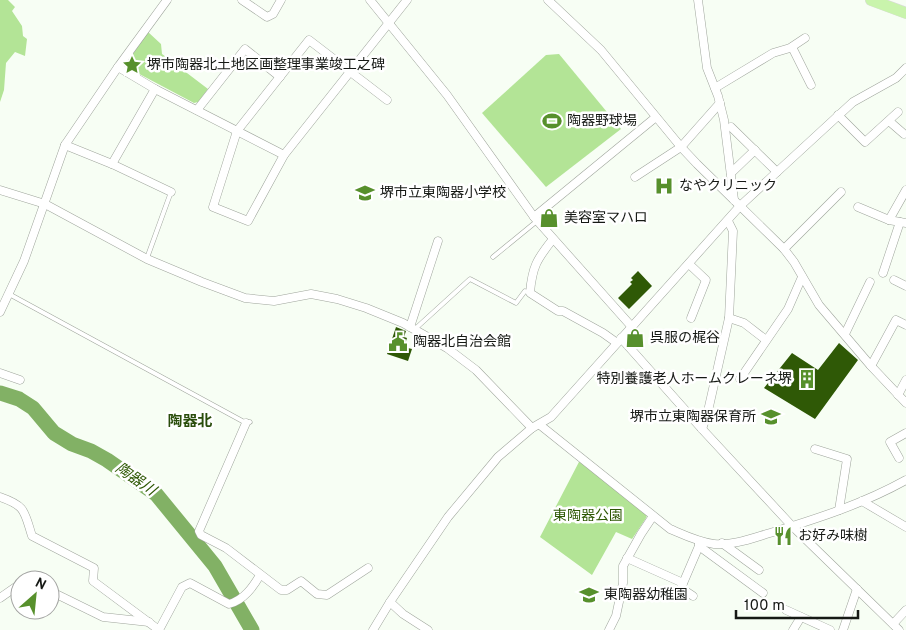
<svg xmlns="http://www.w3.org/2000/svg" width="906" height="630" font-family="Overpass,'Noto Sans JP',sans-serif">
	<style>
		.green { fill: #b3e496 }
		.lines { fill: none; stroke-linecap: round; stroke-linejoin: round }
		.river { stroke: #82b165; stroke-width: 15 }
		.building { fill: #2f5906 }
		.service-casing { stroke: #9fa59c; stroke-width: 5 }
		.minor-casing { stroke: #9fa59c; stroke-width: 9 }
		.primary-casing { stroke: #dadada; stroke-width: 12 }
		.service { stroke: #fff; stroke-width: 4 }
		.minor { stroke: #fff; stroke-width: 8 }
		.primary { stroke: #c9f4ac; stroke-width: 11 }
		.labels { text-anchor: middle; dominant-baseline: central; stroke-width: 5; stroke-linejoin: round; paint-order: stroke }
		.poi-label { font-size: 14px; fill: #161915; stroke: #fff; text-anchor: start }
		.park-label { font-size: 14px; fill: #2d5703; stroke: #fff }
		.neighbourhood-label { font-size: 15px; font-weight: bold; fill: #2a4d0c; stroke: #fff }
		.water-label { font-size: 15px; font-style: italic; fill: #2e5804; stroke: #fff }
	</style>
	<rect width="100%" height="100%" fill="#f7fef4"/>
	<!-- green -->
	<g class="green">
		<path d="M0 0H8L15 7 12 11 22 26 23 36 27 39 25 56 15 52 6 63 4 90 0 102Z"/>
		<path d="M148 32 161 44 162 54 208 89 198 102 194 103 128 68 126 64Z"/>
		<path d="M559 54 621 129 546 187 482 113 546 55Z"/>
		<path d="M580 460 647 515 646 518 632 539 616 532 592 575 540 537Z"/>
	</g>
	<g class="lines">
		<!-- river -->
		<path class="river" d="M0 393 19 399 33 408 54 433 72 444 91 451 107 460 156 494 215 566 252 630"/>
	</g>
	<!-- building -->
	<g class="building">
		<path d="M638 271 652 286 629 309 618 298 632 284 630 282 633 280 631 278Z"/>
		<path d="M396 327 406 331 404 337 407 338 404 347 412 349 408 361 387 354Z"/>
		<path d="M839 343 858 360 815 419 764 388 792 353 818 370Z"/>
	</g>
	<g class="lines">
		<!-- service casing -->
		<g class="service-casing">
			<g id="service">
				<path d="M493 257 537 221"/>
				<path d="M147 258 171 192"/>
				<path d="M9 294 246 423 250 422"/>
				<path d="M415 329 470 279 516 303 525 291 530 293"/>
			</g>
		</g>
		<!-- minor casing -->
		<g class="minor-casing">
			<g id="minor">
				<path d="M242 0 267 17 273 14 281 0"/>
				<path d="M370 0 447 95 534 217 632 327"/>
				<path d="M548 0 601 50 681 147 697 164 784 249 794 262 819 305 871 366 906 403"/>
				<path d="M698 0 707 68 718 96 724 120 734 200"/>
				<path d="M792 47 811 85"/>
				<path d="M118 67 155 89 284 155 407 0"/>
				<path d="M715 88 773 53 790 48 805 38"/>
				<path d="M197 110 245 49 280 77"/>
				<path d="M838 115 865 142 898 112"/>
				<path d="M889 121 904 134"/>
				<path d="M731 127 777 172"/>
				<path d="M65 145 112 164 171 192"/>
				<path d="M284 155 248 221 213 207 237 131 309 40 387 100"/>
				<path d="M112 164 155 89"/>
				<path d="M731 173 755 150"/>
				<path d="M635 177 681 147 720 103"/>
				<path d="M0 190 45 204 147 259 202 282 245 298 274 301 311 294 337 299 366 308 403 323 447 348 476 370 532 428"/>
				<path d="M858 207 889 220 906 223"/>
				<path d="M534 217 656 117"/>
				<path d="M889 220 906 190"/>
				<path d="M553 239C537 259 532 267 530 293L558 311H563L603 333 617 343"/>
				<path d="M784 249 841 192"/>
				<path d="M689 264 706 280 691 318"/>
				<path d="M883 273 900 222"/>
				<path d="M894 280 906 286"/>
				<path d="M0 312 24 261 65 145 118 67 167 0"/>
				<path d="M729 318 744 323 766 340"/>
				<path d="M410 327 438 241"/>
				<path d="M845 334 870 282"/>
				<path d="M621 338 702 429 792 526 899 630"/>
				<path d="M871 366 896 320 906 325"/>
				<path d="M0 373 20 380"/>
				<path d="M740 379 788 309 802 277"/>
				<path d="M898 395 906 380"/>
				<path d="M246 423 199 531 201 535 226 548 281 590H287L301 581 317 594 327 595 368 568"/>
				<path d="M540 425 670 529C684 535 698 542 714 544 732 546 753 538 770 533 816 519 863 504 906 480"/>
				<path d="M702 429 708 411 729 318 733 231 728 221"/>
				<path d="M815 449 847 459 839 510"/>
				<path d="M899 458 890 442 906 433"/>
				<path d="M0 497C26 506 24 511 32 536L94 568 93 581 159 630"/>
				<path d="M862 501 906 527"/>
				<path d="M722 543 759 570"/>
				<path d="M699 546 763 593"/>
				<path d="M627 558 683 583"/>
				<path d="M26 580H34"/>
				<path d="M50 591 103 617 149 622"/>
				<path d="M693 596 681 588 699 546V542"/>
				<path d="M0 598 20 584"/>
				<path d="M390 602 403 614 428 630"/>
				<path d="M786 610 830 630"/>
				<path d="M893 624 906 610"/>
				<path d="M159 630 182 587 190 583 229 604C244 600 253 587 260 575"/>
				<path d="M373 630 390 602 448 517 498 457 532 428 551 417 740 206 853 102 896 78 906 68"/>
				<path d="M609 630 616 616 623 583V566L641 534 653 516"/>
				<path d="M793 630 801 617"/>
				<path d="M843 630 857 589"/>
			</g>
		</g>
		<!-- primary casing -->
		<g class="primary-casing">
			<path id="primary" d="M871 0 906 13"/>
		</g>
		<!-- service -->
		<use href="#service" class="service"/>
		<!-- minor -->
		<use href="#minor" class="minor"/>
		<!-- primary -->
		<use href="#primary" class="primary"/>
	</g>
	<!-- icons -->
	<defs>
		<g id="sight-bare" transform="scale(1.5)"><path d="M0-6L1.8-2.2L6-1.7L2.9 1.2L3.7 5.4L0 3.3L-3.7 5.4L-2.9 1.2L-6-1.7L-1.8-2.2Z" fill="#57902c" stroke="#fff" stroke-width="2.5" paint-order="stroke"/></g>
		<g id="stadium-bare" transform="scale(1.5)"><path d="M0-5a6.5 5 0 1 0 0 10a6.5 5 0 1 0 0-10ZM-3.5-1.8h7v3.6h-7Z" fill="#57902c" stroke="#fff" stroke-width="2.5" paint-order="stroke"/></g>
		<g id="hospital-bare" transform="scale(1.5)"><path d="M-5-5h3v3.5h4V-5h3V5h-3V1.5h-4V5h-3Z" fill="#57902c" stroke="#fff" stroke-width="2.5" paint-order="stroke"/></g>
		<g id="school-bare" transform="scale(1.5)"><path d="M0-5L7-2L0 1L-7-2ZM-4 1L0 2.5L4 1V4Q0 6-4 4Z" fill="#57902c" stroke="#fff" stroke-width="2.5" paint-order="stroke"/></g>
		<g id="shop-bare" transform="scale(1.5)"><path d="M-5-2.5h2.3a2.7 3.5 0 0 1 5.4 0H5L5.5 6h-11ZM-1.5-2.5h3a1.5 2.3 0 0 0-3 0Z" fill="#57902c" stroke="#fff" stroke-width="2.5" paint-order="stroke"/></g>
		<g id="civic-bare" transform="scale(1.5)"><path d="M-.6-6.5H3V-4.5H.6V-3L4-1V1h2V6H-6V1h2V-1L-.6-3ZM-1.2 2.5V6h2.4V2.5Z" fill="#57902c" stroke="#fff" stroke-width="2.5" paint-order="stroke"/></g>
		<g id="building-bare" transform="scale(1.5)"><path d="M-4-6H4V6H1V3H-1V6H-4ZM-2.5-4.3h1.7v1.8h-1.7ZM.8-4.3h1.7v1.8H.8ZM-2.5-1h1.7V.8h-1.7ZM.8-1h1.7V.8H.8Z" fill="#57902c" stroke="#fff" stroke-width="2.5" paint-order="stroke"/></g>
		<g id="restaurant-bare" transform="scale(1.5)"><path d="M-5-6h1v4h1v-4h1v4h1v-4h1v5L-1.5 .5V6h-2V.5L-5-1ZM5-6V6H3V1.5H1.5Q1.5-4 5-6Z" fill="#57902c" stroke="#fff" stroke-width="2.5" paint-order="stroke"/></g>
	</defs>
	<g fill-rule="evenodd">
		<use href="#sight-bare" x="132" y="65"/>
		<use href="#stadium-bare" x="552" y="121"/>
		<use href="#hospital-bare" x="664" y="186"/>
		<use href="#school-bare" x="365" y="193"/>
		<use href="#shop-bare" x="549" y="218"/>
		<use href="#shop-bare" x="635" y="338"/>
		<use href="#civic-bare" x="398" y="342"/>
		<use href="#building-bare" x="807" y="379"/>
		<use href="#school-bare" x="771" y="417"/>
		<use href="#restaurant-bare" x="783" y="536"/>
		<use href="#school-bare" x="589" y="595"/>
	</g>
	<g class="labels">
		<!-- poi labels -->
		<g class="poi-label">
			<text x="147" y="65">堺市陶器北土地区画整理事業竣工之碑</text>
			<text x="567" y="121">陶器野球場</text>
			<text x="679" y="186">なやクリニック</text>
			<text x="380" y="193">堺市立東陶器小学校</text>
			<text x="564" y="218">美容室マハロ</text>
			<text x="650" y="338">呉服の梶谷</text>
			<text x="413" y="342">陶器北自治会館</text>
			<text x="792" y="379" text-anchor="end">特別養護老人ホームクレーネ堺</text>
			<text x="756" y="417" text-anchor="end">堺市立東陶器保育所</text>
			<text x="798" y="536">お好み味樹</text>
			<text x="604" y="595">東陶器幼稚園</text>
		</g>
		<!-- park labels -->
		<g class="park-label">
			<text x="588" y="516">東陶器公園</text>
		</g>
		<!-- neighbourhood labels -->
		<g class="neighbourhood-label">
			<text x="190" y="422">陶器北</text>
		</g>
		<!-- water labels -->
		<g class="water-label">
			<text transform="translate(135 480) rotate(35)">陶器川</text>
		</g>
	</g>
	<!-- north arrow -->
	<g transform="translate(35 595) rotate(27)"><circle r="24" fill="#ffffff" stroke="#a2a3a1"/>
	<path d="M0-4L9 19L0 12L-9 19Z" fill="#57902c"/>
	<text y="-8" font-size="14" font-weight="bold" text-anchor="middle" fill="#161915">N</text>
	</g>
	<!-- scale -->
	<path d="M736 610v8h122v-8" fill="none" stroke="#161915" stroke-width="2.5"/>
	<text x="744" y="610" font-size="15" fill="#161915" stroke="#ffffff" stroke-width="4" paint-order="stroke">100 m</text>
</svg>
